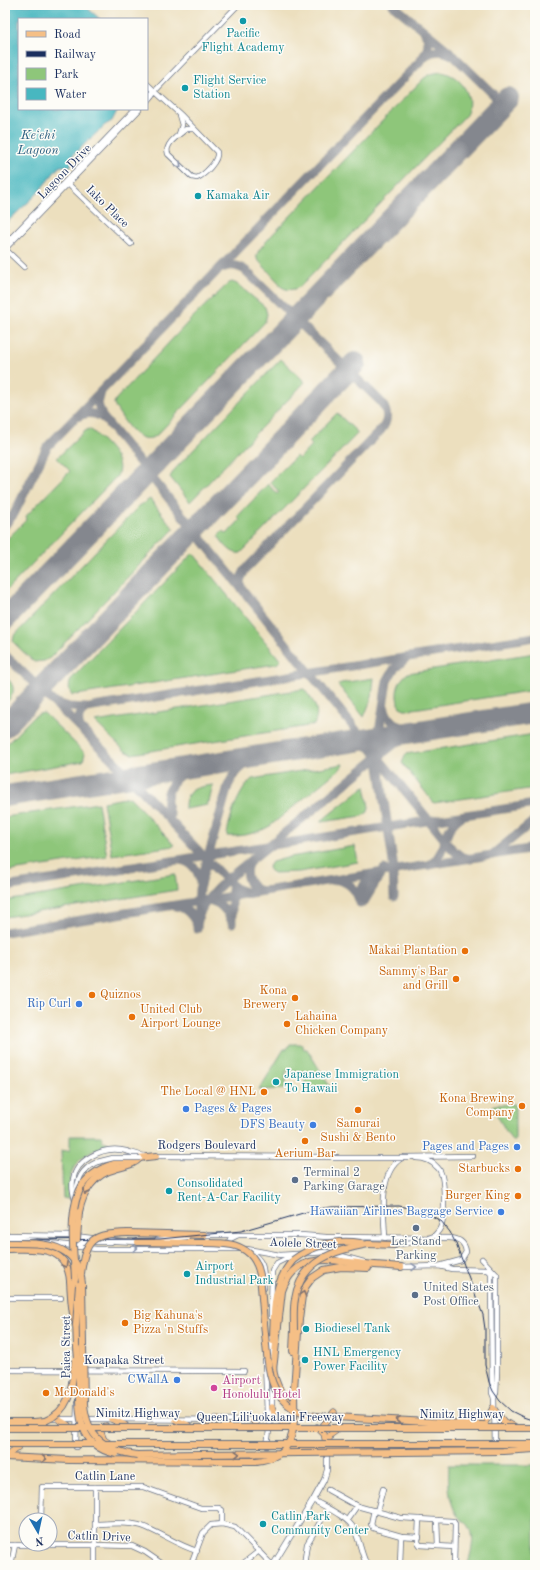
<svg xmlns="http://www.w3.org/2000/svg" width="540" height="1570" font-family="'Old Standard TT',serif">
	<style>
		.green { fill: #8ec67a; stroke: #547a6c }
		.water { fill: #48b7c0; stroke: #32738f }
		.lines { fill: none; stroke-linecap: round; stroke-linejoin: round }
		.taxiway { stroke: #84878e; stroke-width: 9 }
		.runway { stroke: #84878e; stroke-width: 22 }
		.minor-casing { stroke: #646d80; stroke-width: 6 }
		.major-casing { stroke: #646d80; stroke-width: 7 }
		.highway-casing { stroke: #646d80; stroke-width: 8 }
		.minor { stroke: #fff; stroke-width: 4.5 }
		.major { stroke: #f5bf86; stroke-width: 5.5 }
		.highway { stroke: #f5bf86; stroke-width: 6 }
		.rail { stroke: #1b2f5e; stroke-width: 1 }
		.minor-bridge-casing { stroke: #646d80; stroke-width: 6; stroke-linecap: butt }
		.highway-bridge-casing { stroke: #646d80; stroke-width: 8; stroke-linecap: butt }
		.minor-bridge { stroke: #fff; stroke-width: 4.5 }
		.highway-bridge { stroke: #f5bf86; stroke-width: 6 }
		.oneway { stroke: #8d97ae }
		.oneway2 { stroke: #7d7070 }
		.culture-dot { fill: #0f9aa8; stroke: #fdfcf7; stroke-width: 1.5 }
		.food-dot { fill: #e8710a; stroke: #fdfcf7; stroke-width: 1.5 }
		.shop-dot { fill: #3f7fe0; stroke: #fdfcf7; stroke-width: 1.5 }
		.service-dot { fill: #5c6f8a; stroke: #fdfcf7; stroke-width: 1.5 }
		.hotel-dot { fill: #d1479c; stroke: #fdfcf7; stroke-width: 1.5 }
		.labels { text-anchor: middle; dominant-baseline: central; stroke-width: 3; stroke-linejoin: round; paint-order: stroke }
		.culture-label { font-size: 12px; fill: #0d838f; stroke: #fdfcf7; text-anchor: start }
		.street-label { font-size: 12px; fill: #1b2f5e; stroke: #fdfcf7 }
		.food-label { font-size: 12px; fill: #c56008; stroke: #fdfcf7; text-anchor: end }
		.shop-label { font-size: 12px; fill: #366cbe; stroke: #fdfcf7; text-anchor: end }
		.service-label { font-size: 12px; fill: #4e5e75; stroke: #fdfcf7; text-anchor: start }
		.hotel-label { font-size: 12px; fill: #b23c85; stroke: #fdfcf7; text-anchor: start }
		.water-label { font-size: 13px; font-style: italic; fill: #2b5f80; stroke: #fdfcf7 }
	</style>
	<rect width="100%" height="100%" fill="#fdfcf7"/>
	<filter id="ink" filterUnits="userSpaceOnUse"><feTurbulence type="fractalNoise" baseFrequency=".025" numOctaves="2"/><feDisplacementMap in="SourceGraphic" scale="8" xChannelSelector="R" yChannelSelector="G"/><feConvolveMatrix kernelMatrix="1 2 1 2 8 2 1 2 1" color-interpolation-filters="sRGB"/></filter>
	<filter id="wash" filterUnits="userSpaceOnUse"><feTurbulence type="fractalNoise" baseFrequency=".012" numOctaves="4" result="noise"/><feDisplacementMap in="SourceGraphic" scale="16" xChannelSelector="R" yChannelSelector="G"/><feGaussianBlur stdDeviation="0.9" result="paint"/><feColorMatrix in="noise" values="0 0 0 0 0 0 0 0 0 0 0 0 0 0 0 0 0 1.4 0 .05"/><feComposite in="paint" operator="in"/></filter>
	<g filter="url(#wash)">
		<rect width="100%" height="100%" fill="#ecdfbe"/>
		<!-- green -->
		<g class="green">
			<path d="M441 72C461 75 475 96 466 115L301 286C293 291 286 291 279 285L280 284 257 259C255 251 265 244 270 237L423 79 430 74Z"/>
			<path d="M232 282 237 284 265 307 267 314 265 322 156 436C137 447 124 420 115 407L114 403 116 399 193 317 229 283Z"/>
			<path d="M281 359 305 382 190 502 170 477 175 469Z"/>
			<path d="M337 413 358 433 241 553C231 555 224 544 218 536L223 531 227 534 240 520 237 517 268 484 277 494 279 492 270 482 296 456 299 459 312 445 309 442Z"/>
			<path d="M89 429 94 432C105 444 125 459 117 476L5 592V541L27 519 26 516 70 471 57 458 85 431Z"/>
			<path d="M150 499 174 529 50 658 44 661 34 662 13 642 14 636 139 506Z"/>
			<path d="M193 553 281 661 276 664 76 695 75 694 72 696C68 689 68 682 74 676Z"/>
			<path d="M535 653V690L407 710 400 707C394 696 397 681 408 673Z"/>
			<path d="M5 676C16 686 16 693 5 704Z"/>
			<path d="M374 678 372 697 364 717 338 685 341 683Z"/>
			<path d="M304 689C313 701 321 709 314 725L132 754 125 751 95 722Z"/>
			<path d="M44 713 85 753 83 761 5 775V746L33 717 39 714Z"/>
			<path d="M535 734V788L434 803 402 763 406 754Z"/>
			<path d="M343 764 342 767 270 826C258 833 241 837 227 836 228 820 239 790 252 779Z"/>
			<path d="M213 785 209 802H206L208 804V805L185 809C184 789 197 787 213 785Z"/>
			<path d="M365 786 369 807 368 812 362 816 321 822V821Z"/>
			<path d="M130 797 174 845V846L112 855 103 802Z"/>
			<path d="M98 803 107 856 5 872V817Z"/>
			<path d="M355 846 358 862 299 872 274 873 270 871 268 868 272 862 290 857Z"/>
			<path d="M175 874 177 890 5 917V901Z"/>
			<path d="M290 1044H301L304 1049H307L332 1090 305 1089V1072L286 1071V1089L259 1090 284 1049H287Z"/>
			<path d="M515 1104V1141H512L492 1107 494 1105Z"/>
			<path d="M70 1136H102V1141L107 1142V1145C103 1149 98 1149 93 1151 69 1164 70 1176 68 1199L63 1198 61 1151 70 1150Z"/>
			<path d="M449 1465H535V1565H468C470 1554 476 1539 470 1528 468 1522 460 1520 457 1515 448 1500 448 1481 449 1465Z"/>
		</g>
		<!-- water -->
		<path class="water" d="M5 5H84L100 19H19V109H118L112 121 105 125 71 157V166H61L58 168 36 195 5 224Z"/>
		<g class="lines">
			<!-- taxiway -->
			<g class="taxiway">
				<path d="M393 5 450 52"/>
				<path d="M423 57C429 49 430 40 424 31"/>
				<path d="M220 269C228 264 237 265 245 270L380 401C388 410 389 421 381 430L245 570 240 580 241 588"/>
				<path d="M101 392 98 404 102 416 453 850 462 857 471 859"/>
				<path d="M77 417C86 412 95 412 104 419"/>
				<path d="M5 525 14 514 47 447 426 55C435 49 444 50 454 56L495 96 497 103 492 114"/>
				<path d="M5 655 117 764 226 880 237 889 249 893"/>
				<path d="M57 703 69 707 87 708"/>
				<path d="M384 706C388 724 401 729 417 730"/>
				<path d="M80 728C76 716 81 710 93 707L535 637"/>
				<path d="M170 816C160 793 175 773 197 766"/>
				<path d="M492 855 535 820"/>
				<path d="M180 860C192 862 199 871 200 883"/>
				<path d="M250 861C242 872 248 890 263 891"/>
				<path d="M429 865C448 855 441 828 462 816"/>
				<path d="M338 880C349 882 356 890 359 900"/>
				<path d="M5 887 535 804"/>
				<path d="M394 897 393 862 377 753V745L387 681 394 669 405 659"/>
				<path d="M209 900C220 903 227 909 231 920"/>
				<path d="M364 902 384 869"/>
				<path d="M360 903C360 890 364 880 375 874"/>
				<path d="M175 906C185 907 193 915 197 925"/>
				<path d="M198 921C200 904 218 887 230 877L398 741 408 734 423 730"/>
				<path d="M232 923V890"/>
				<path d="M197 929 199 889 228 786C236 768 249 760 268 755"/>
				<path d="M5 932 535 848"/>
			</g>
			<!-- runway -->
			<g class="runway">
				<path d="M5 619 508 98"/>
				<path d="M5 726 355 363"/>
				<path d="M5 796 535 713"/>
			</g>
		</g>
	</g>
	<g filter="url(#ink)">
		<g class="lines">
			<!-- minor casing -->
			<g class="minor-casing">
				<g id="minor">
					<path d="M147 84 182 116 217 152C219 161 204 175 197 178L192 177 168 154C164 144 179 135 186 129H193"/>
					<path d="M147 97 155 91"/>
					<path d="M147 102 153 95 155 91 238 5"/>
					<path d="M179 134 182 125 179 115"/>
					<path d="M66 182 131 244"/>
					<path d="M5 244 135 109"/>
					<path d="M5 249 140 109"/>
					<path d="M5 249 24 267"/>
					<path d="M154 1156 337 1157"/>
					<path d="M404 1157 473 1156"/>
					<path d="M416 1158C425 1158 433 1162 438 1168 446 1176 445 1216 441 1226 440 1230 437 1233 434 1236"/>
					<path d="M76 1196C77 1180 81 1169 97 1162"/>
					<path d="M75 1201C74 1194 71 1188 73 1180 76 1160 102 1147 121 1150 129 1151 137 1155 145 1156"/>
					<path d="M5 1235 75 1236 116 1241 139 1242"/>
					<path d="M202 1235H301L326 1237 449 1238C458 1238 465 1242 466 1252L461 1260 439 1266"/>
					<path d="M5 1237 96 1249H247L280 1255 327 1252 364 1262"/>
					<path d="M385 1238C384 1213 378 1172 402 1158"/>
					<path d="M157 1240 187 1237"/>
					<path d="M76 1247 83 1242H111"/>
					<path d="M227 1247 230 1239 238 1235"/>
					<path d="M248 1250C265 1261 264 1269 264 1288"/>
					<path d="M482 1259 497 1275V1371L496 1393 494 1398"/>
					<path d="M399 1267 439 1266 452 1269 488 1270 491 1273 492 1393 494 1398 495 1446"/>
					<path d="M5 1298H61"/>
					<path d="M271 1317 272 1271 277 1263 291 1256"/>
					<path d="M271 1338V1365"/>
					<path d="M265 1361 267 1414"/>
					<path d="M5 1370 244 1371"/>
					<path d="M49 1419H77"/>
					<path d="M85 1419 259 1420 262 1419 267 1412"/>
					<path d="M267 1446 272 1407V1384"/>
					<path d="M76 1447 77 1403"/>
					<path d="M95 1487V1565"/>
					<path d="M328 1490 357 1506"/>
					<path d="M313 1500C325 1507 348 1517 354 1529 360 1541 361 1554 367 1565"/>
					<path d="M374 1510 371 1524 373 1528 401 1536 419 1537"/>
					<path d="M377 1511 383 1489"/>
					<path d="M419 1519 418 1542 420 1545 454 1547"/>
					<path d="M41 1520 42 1487H143L201 1508H219L222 1510V1524"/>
					<path d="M347 1520 357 1506 401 1518 453 1521 455 1524 454 1565"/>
					<path d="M437 1520 438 1546"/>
					<path d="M95 1524C110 1524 128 1521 142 1526 161 1533 177 1545 197 1551"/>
					<path d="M5 1545H95L132 1546 145 1552 164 1565"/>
					<path d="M193 1562 200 1565"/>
					<path d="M11 1565 15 1545"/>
					<path d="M191 1565 203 1533 211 1525 222 1524 235 1527 272 1565"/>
					<path d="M241 1565 259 1551"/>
					<path d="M273 1565 313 1500 324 1480 327 1470V1451"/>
					<path d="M304 1565 307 1544 328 1509"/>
					<path d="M400 1565 401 1536"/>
				</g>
			</g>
			<!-- major casing -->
			<g class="major-casing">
				<g id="major">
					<path d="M272 1407 276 1418 288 1425"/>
					<path d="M493 1408 504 1422 514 1426"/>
					<path d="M58 1419 68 1425"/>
					<path d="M111 1419 125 1425"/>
					<path d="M176 1420 188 1425"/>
					<path d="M253 1420 256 1425"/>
					<path d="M209 1425 216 1419"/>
					<path d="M478 1425 486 1421 493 1408"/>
					<path d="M106 1426 102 1428 101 1433 104 1440 111 1444"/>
					<path d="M317 1427 324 1434 326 1443"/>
					<path d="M322 1427 334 1412"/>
					<path d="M283 1447H489"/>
					<path d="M327 1447 330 1435 340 1428"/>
					<path d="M5 1457 18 1447"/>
				</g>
			</g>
			<!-- highway casing -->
			<g class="highway-casing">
				<g id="highway">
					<path d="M83 1184C99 1163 131 1158 156 1156"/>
					<path d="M79 1212C83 1192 94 1174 115 1169 124 1166 134 1165 140 1158"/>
					<path d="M128 1233 204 1235"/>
					<path d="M138 1242 196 1243"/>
					<path d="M368 1244 394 1245"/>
					<path d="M5 1249C33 1249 67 1243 70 1281 71 1295 71 1309 75 1323"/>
					<path d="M75 1279 76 1297"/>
					<path d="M76 1320 77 1348"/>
					<path d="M273 1341C274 1312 272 1284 293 1260"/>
					<path d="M293 1351 294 1330"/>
					<path d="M273 1367C274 1382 284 1402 297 1411 303 1414 309 1415 316 1416"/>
					<path d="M273 1370 282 1291C295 1253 326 1259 358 1263 372 1265 387 1266 401 1267"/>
					<path d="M294 1389 299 1319 302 1296 306 1286 312 1278 324 1270 341 1267 368 1268"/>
					<path d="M5 1422H34L45 1421"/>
					<path d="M137 1455 198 1454"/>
					<path d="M5 1457 69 1460 256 1461"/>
				</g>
			</g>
			<!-- minor -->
			<use href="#minor" class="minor"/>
			<!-- major -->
			<use href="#major" class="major"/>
			<!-- highway -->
			<use href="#highway" class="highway"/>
			<!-- rail -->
			<path class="rail" d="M5 1240 160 1239 241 1231 317 1209 332 1207 399 1206 421 1210 441 1221 450 1232 456 1244 483 1315 485 1329V1365L489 1382 493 1391 500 1401 511 1411 523 1417 535 1421"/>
			<!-- minor-bridge casing -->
			<g class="minor-bridge-casing">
				<g id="minor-bridge">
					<path d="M333 1158H409"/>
					<path d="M97 1162 113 1158H140"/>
					<path d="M394 1245 420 1241 434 1236"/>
				</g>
			</g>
			<!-- highway-bridge casing -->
			<g class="highway-bridge-casing">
				<g id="highway-bridge">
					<path d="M77 1239 79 1212"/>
					<path d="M5 1243C39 1243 78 1240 82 1284L84 1404C87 1438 106 1451 137 1455"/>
					<path d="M196 1243C224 1243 253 1240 260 1275 262 1295 263 1314 265 1334 268 1363 267 1395 296 1410"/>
					<path d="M293 1260C313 1245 336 1239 361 1243"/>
					<path d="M81 1274C85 1238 93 1234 128 1233"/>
					<path d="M75 1279C74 1250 67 1209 83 1184"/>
					<path d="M76 1325 79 1285"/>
					<path d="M294 1330C294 1320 293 1309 295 1299 301 1260 335 1250 368 1244"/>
					<path d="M77 1348C78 1358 79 1367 79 1376 79 1409 75 1446 116 1454"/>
					<path d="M316 1416 485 1425"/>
					<path d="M45 1421C72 1410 72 1385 75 1360"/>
					<path d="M5 1428H535"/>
					<path d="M5 1444H535"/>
					<path d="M198 1454 503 1451 535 1449"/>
					<path d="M256 1461C300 1457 294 1422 294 1389"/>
				</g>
			</g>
			<!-- minor-bridge -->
			<use href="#minor-bridge" class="minor-bridge"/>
			<!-- highway-bridge -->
			<use href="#highway-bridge" class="highway-bridge"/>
		</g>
		<!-- one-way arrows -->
		<defs><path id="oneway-chevron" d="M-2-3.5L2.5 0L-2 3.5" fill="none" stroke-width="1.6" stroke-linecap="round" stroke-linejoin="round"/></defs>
		<g class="oneway">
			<use href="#oneway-chevron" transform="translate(179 165) rotate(44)"/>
			<use href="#oneway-chevron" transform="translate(135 1248)"/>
			<use href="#oneway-chevron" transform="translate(414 1267) rotate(-1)"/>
		</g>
		<g class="oneway2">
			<use href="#oneway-chevron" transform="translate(86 1192) rotate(119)"/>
			<use href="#oneway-chevron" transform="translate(65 1265) rotate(61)"/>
			<use href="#oneway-chevron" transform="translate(303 1294) rotate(-74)"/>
			<use href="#oneway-chevron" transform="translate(398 1420) rotate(-177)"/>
			<use href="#oneway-chevron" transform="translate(237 1454) rotate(-1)"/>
			<use href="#oneway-chevron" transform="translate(44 1459) rotate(3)"/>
		</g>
	</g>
	<!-- markers -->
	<g class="culture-dot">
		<circle cx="243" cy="21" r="4"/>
		<circle cx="185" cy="88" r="4"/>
		<circle cx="198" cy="196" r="4"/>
		<circle cx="276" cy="1082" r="4"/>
		<circle cx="169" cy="1191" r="4"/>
		<circle cx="187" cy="1274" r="4"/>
		<circle cx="306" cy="1329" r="4"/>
		<circle cx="305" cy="1360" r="4"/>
		<circle cx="263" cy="1524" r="4"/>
	</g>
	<g class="food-dot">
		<circle cx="465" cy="951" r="4"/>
		<circle cx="456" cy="979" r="4"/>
		<circle cx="92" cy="995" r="4"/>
		<circle cx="295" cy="998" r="4"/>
		<circle cx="132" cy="1017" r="4"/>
		<circle cx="287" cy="1024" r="4"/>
		<circle cx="264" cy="1092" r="4"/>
		<circle cx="522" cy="1106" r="4"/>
		<circle cx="358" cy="1110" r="4"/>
		<circle cx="305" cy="1141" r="4"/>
		<circle cx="518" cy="1169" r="4"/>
		<circle cx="518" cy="1196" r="4"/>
		<circle cx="125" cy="1323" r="4"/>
		<circle cx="46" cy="1393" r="4"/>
	</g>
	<g class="shop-dot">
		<circle cx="79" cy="1004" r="4"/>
		<circle cx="186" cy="1109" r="4"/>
		<circle cx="313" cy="1125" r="4"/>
		<circle cx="517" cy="1147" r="4"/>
		<circle cx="501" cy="1212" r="4"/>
		<circle cx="177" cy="1380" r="4"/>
	</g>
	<g class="service-dot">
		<circle cx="295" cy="1180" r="4"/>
		<circle cx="416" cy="1228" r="4"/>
		<circle cx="415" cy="1295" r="4"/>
	</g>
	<circle class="hotel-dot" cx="214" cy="1388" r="4"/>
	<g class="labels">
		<!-- culture labels -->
		<g class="culture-label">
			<text x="243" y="34" text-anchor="middle">Pacific<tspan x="243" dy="14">Flight Academy</tspan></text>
			<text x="193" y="81">Flight Service<tspan x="193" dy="14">Station</tspan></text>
			<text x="206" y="196">Kamaka Air</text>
			<text x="284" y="1075">Japanese Immigration<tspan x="284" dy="14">To Hawaii</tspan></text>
			<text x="177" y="1184">Consolidated<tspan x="177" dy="14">Rent-A-Car Facility</tspan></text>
			<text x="195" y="1267">Airport<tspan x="195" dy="14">Industrial Park</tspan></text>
			<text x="314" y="1329">Biodiesel Tank</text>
			<text x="313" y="1353">HNL Emergency<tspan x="313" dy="14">Power Facility</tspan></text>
			<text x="271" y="1517">Catlin Park<tspan x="271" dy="14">Community Center</tspan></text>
		</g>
		<!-- street labels -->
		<g class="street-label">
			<text transform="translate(65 172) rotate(-46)">Lagoon Drive</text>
			<text transform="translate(107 207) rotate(44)">Iako Place</text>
			<text x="207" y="1146">Rodgers Boulevard</text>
			<text transform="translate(303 1244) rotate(2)">Aolele Street</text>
			<text transform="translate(67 1347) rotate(-90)">Paiea Street</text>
			<text x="124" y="1361">Koapaka Street</text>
			<text x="138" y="1414">Nimitz Highway</text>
			<text x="462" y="1415">Nimitz Highway</text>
			<text x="270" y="1418">Queen Liliʻuokalani Freeway</text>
			<text x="105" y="1477">Catlin Lane</text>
			<text transform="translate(99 1537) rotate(2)">Catlin Drive</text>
		</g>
		<!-- food labels -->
		<g class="food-label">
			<text x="457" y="951">Makai Plantation</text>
			<text x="448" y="972">Sammy's Bar<tspan x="448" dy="14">and Grill</tspan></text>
			<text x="287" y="991">Kona<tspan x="287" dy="14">Brewery</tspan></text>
			<text x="100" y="995" text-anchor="start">Quiznos</text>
			<text x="140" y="1010" text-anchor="start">United Club<tspan x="140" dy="14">Airport Lounge</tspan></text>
			<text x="295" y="1017" text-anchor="start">Lahaina<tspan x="295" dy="14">Chicken Company</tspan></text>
			<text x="256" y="1092">The Local @ HNL</text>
			<text x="514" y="1099">Kona Brewing<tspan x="514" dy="14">Company</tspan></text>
			<text x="358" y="1124" text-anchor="middle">Samurai<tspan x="358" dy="14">Sushi &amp; Bento</tspan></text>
			<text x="305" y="1154" text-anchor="middle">Aerium Bar</text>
			<text x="510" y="1169">Starbucks</text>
			<text x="510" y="1196">Burger King</text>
			<text x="133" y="1316" text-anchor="start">Big Kahuna's<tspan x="133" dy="14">Pizza 'n Stuffs</tspan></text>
			<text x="54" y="1393" text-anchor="start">McDonald's</text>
		</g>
		<!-- shop labels -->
		<g class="shop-label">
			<text x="71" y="1004">Rip Curl</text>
			<text x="194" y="1109" text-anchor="start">Pages &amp; Pages</text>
			<text x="305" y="1125">DFS Beauty</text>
			<text x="509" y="1147">Pages and Pages</text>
			<text x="493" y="1212">Hawaiian Airlines Baggage Service</text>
			<text x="169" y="1380">CWallA</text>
		</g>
		<!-- service labels -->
		<g class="service-label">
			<text x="303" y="1173">Terminal 2<tspan x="303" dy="14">Parking Garage</tspan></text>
			<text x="416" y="1242" text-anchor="middle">Lei Stand<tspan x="416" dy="14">Parking</tspan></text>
			<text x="423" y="1288">United States<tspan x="423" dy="14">Post Office</tspan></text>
		</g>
		<!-- hotel labels -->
		<g class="hotel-label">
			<text x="222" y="1381">Airport<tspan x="222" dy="14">Honolulu Hotel</tspan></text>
		</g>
		<!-- water labels -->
		<g class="water-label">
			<text x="38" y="135">Keʻehi<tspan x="38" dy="15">Lagoon</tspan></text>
		</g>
	</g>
	<!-- margin -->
	<rect width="540" height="1570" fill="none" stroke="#fdfcf7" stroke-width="20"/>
	<!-- legend -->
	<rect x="18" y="18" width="130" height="92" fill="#fdfcf7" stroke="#a3aaba"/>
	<rect x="26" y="31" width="20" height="6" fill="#f5bf86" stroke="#a3aaba"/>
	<text x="54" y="38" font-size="12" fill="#1b2f5e">Road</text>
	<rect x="26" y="51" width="20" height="6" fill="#1b2f5e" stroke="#a3aaba"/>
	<text x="54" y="58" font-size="12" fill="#1b2f5e">Railway</text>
	<rect x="26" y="68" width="20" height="12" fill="#8ec67a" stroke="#a3aaba"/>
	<text x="54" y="78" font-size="12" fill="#1b2f5e">Park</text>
	<rect x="26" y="88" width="20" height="12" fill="#48b7c0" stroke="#a3aaba"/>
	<text x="54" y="98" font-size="12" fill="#1b2f5e">Water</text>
	<!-- north arrow -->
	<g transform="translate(38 1532) rotate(171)"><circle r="19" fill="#fdfcf7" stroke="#a3aaba"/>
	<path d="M0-3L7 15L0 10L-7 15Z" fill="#1f6fb2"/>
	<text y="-6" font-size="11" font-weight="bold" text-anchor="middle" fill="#1b2f5e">N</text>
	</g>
</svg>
